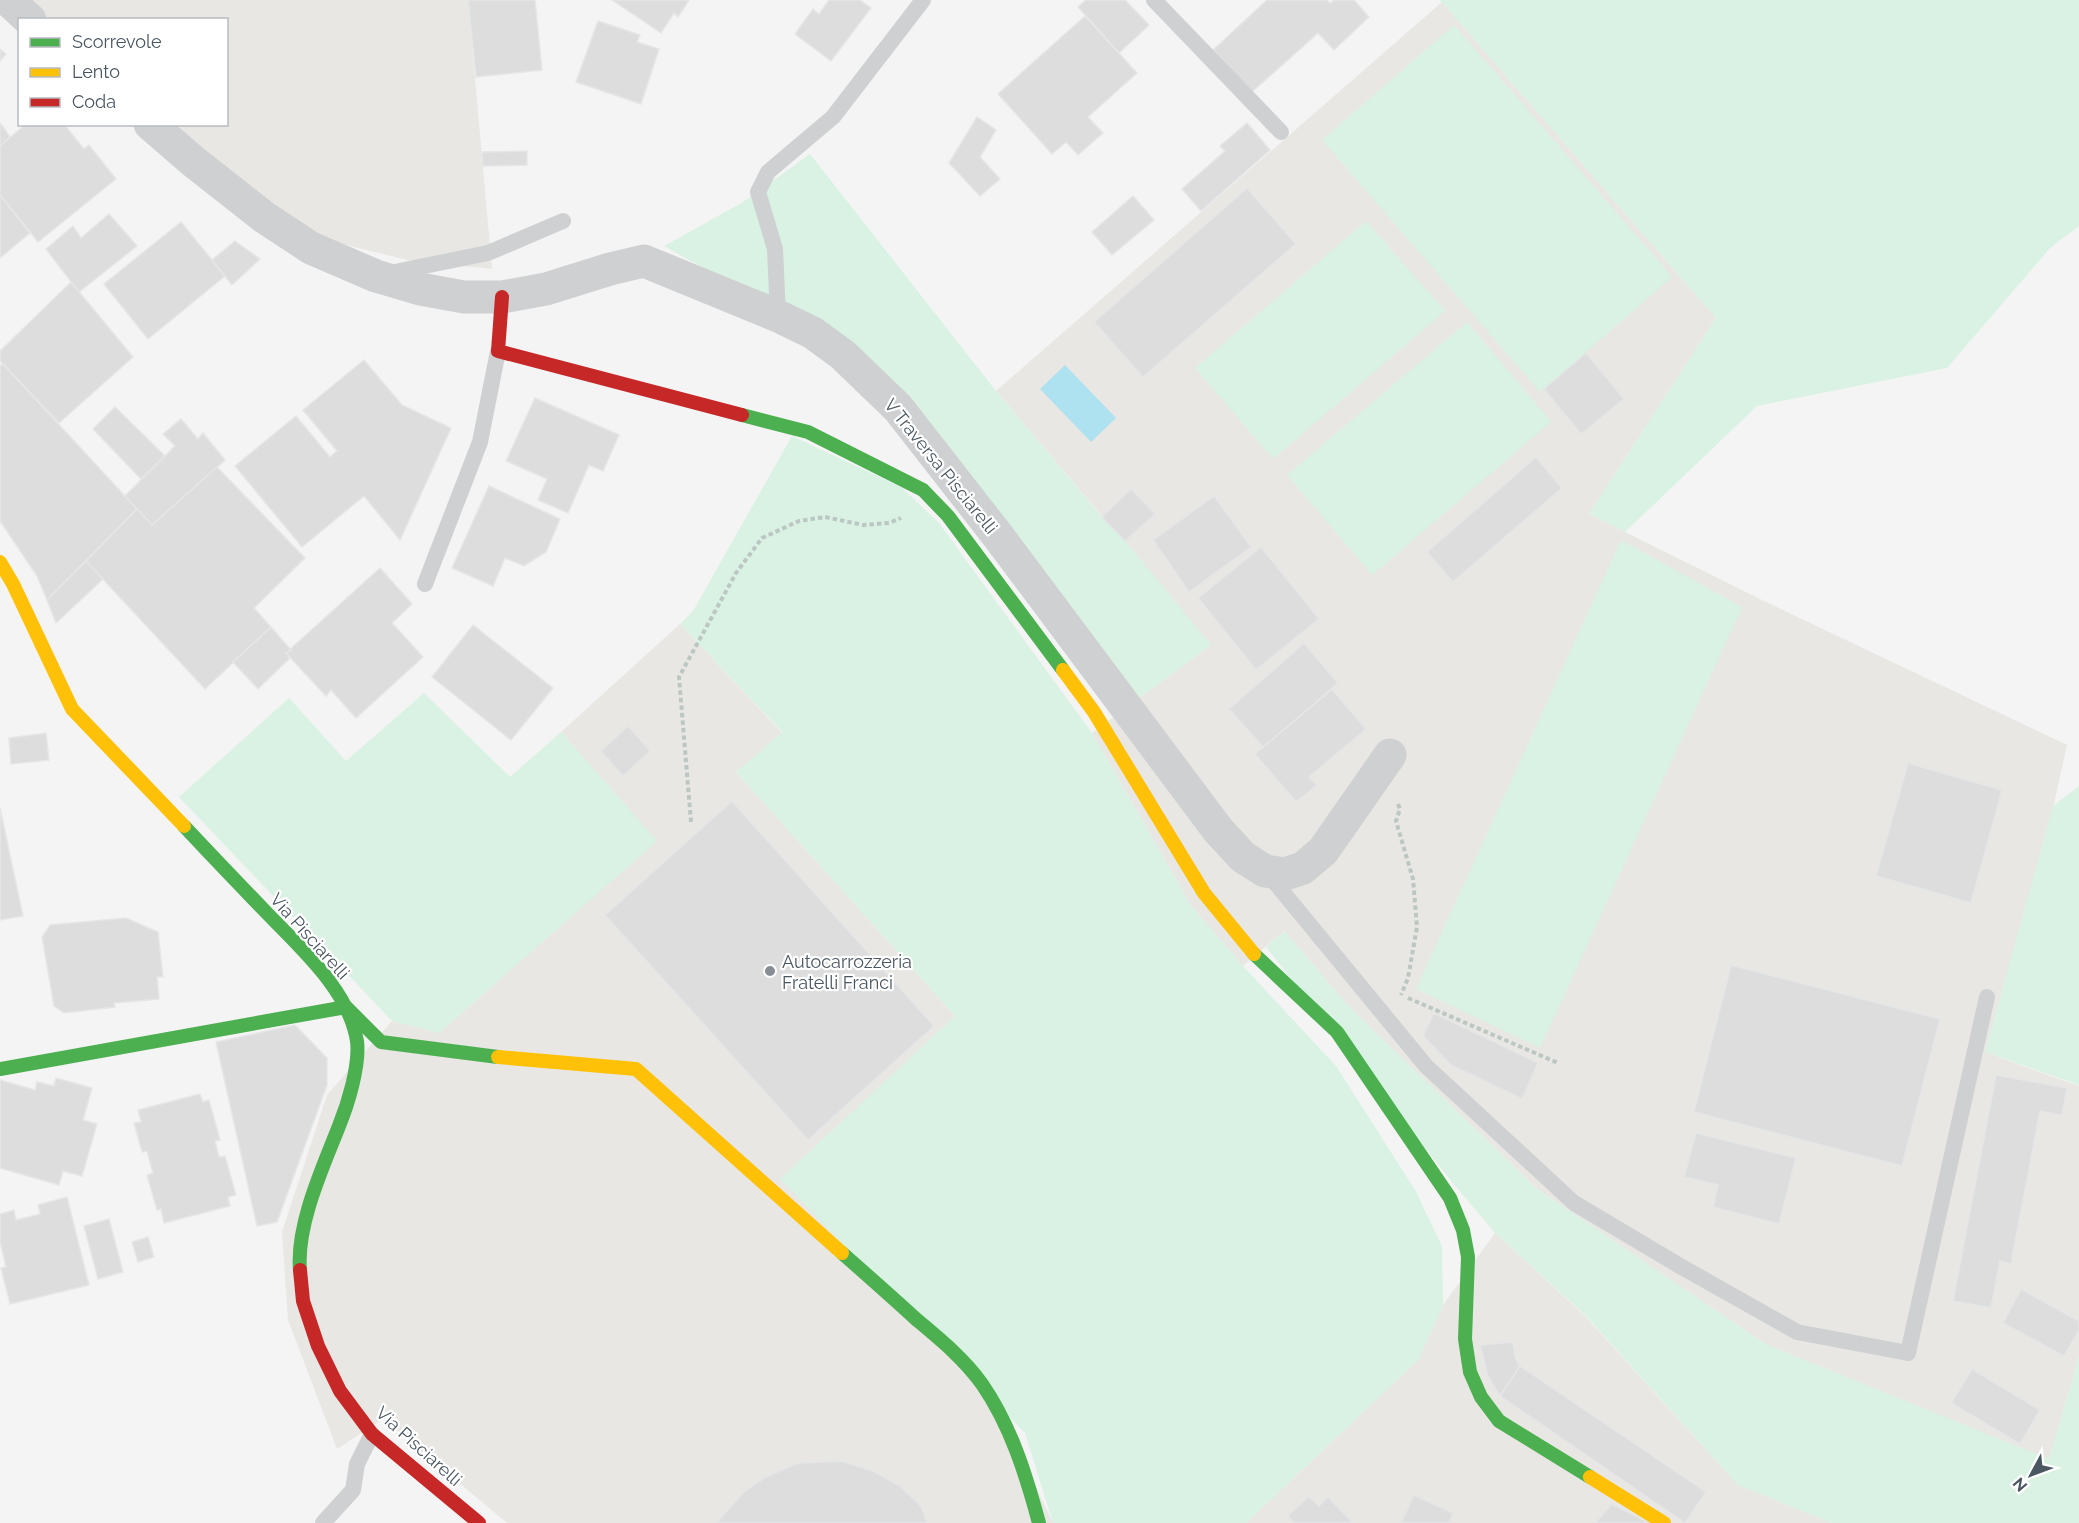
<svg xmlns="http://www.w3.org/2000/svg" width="2079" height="1523" font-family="Raleway,sans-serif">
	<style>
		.commercial { fill: #e8e7e3 }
		.green { fill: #d9f2e3 }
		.water { fill: #aee2f0 }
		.building { fill: #ddddde; stroke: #e5e6e7; stroke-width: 1.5 }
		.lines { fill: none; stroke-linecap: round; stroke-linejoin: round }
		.path { stroke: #bcc7c4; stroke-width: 4; stroke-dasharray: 4.5 3; stroke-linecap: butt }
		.lane { stroke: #ced0d2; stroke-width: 16 }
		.street { stroke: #ced0d2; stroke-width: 33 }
		.fast { stroke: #4caf50; stroke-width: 14 }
		.slow { stroke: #ffc107; stroke-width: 14 }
		.jam { stroke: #c62828; stroke-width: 14 }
		.poi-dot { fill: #868d94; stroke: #fff; stroke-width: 2 }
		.labels { text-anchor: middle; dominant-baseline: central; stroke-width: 4.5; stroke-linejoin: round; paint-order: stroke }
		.street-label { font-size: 18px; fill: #4a5661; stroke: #fff }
		.poi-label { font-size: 18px; fill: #4a5661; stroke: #fff; text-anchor: start }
	</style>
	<rect width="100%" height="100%" fill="#f4f4f4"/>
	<!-- commercial -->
	<g class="commercial">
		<path d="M24 0H468L492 269 412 261 309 236 164 125 226 124V20L46 19Z"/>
		<path d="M1442 2 1716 318 1589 514 1764 601 2067 745 1998 1057 2079 1086V1357L2049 1460 1765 1344 1537 1189 1350 1008 1284 931 1243 966 1191 906 1092 733 1211 645 996 391Z"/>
		<path d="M680 624 782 733 736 772 955 1016 967 1343 1053 1523H507L383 1419 337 1449 288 1320 282 1232 327 1095 392 1021 439 1033 656 841 561 732Z"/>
		<path d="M1495 1233 1585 1316 1738 1485 1832 1523H1246L1418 1360 1443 1305Z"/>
	</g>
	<!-- green -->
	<g class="green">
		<path d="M1440 0H2079V226L2050 248 1947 368 1757 406 1625 532 1589 514 1716 318Z"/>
		<path d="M1454 25 1672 277 1540 392 1322 140Z"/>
		<path d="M810 154 996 391 1102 517 1125 541 1211 645 1138 699 890 384 716 275 664 246 743 202Z"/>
		<path d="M1366 221 1445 311 1273 459 1195 368Z"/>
		<path d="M1467 322 1551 422 1372 575 1287 475Z"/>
		<path d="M792 436 901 487 939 523 1092 733 1191 906 1243 966 1336 1066 1415 1190 1442 1246 1443 1305 1418 1360 1246 1523H1053L1025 1433 780 1179 955 1016 736 772 782 732 680 624 693 611Z"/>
		<path d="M1621 540 1742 607 1540 1048 1416 989Z"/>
		<path d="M424 693 510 777 561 732 657 841 439 1033 392 1021 179 797 289 698 346 761Z"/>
		<path d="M2079 786V1085L1985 1052 2053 806Z"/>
		<path d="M1284 931 1350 1008 1537 1189 1765 1344 2049 1459 2079 1357V1523H1832L1738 1485 1586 1316 1495 1233 1452 1182 1266 947Z"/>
	</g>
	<!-- water -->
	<path class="water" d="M1065 365 1116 418 1091 442 1040 389Z"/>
	<!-- building -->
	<g class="building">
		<path d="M468 0H535L542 70 476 77Z"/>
		<path d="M612 0H689L678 17 674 13 661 33Z"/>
		<path d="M829 0H860L871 8 831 61 795 34 813 9 819 14Z"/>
		<path d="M1086 0H1125L1149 25 1119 53 1078 7Z"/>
		<path d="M1267 0H1327L1330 3 1334 0H1354L1369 17 1334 50 1318 33 1252 92 1213 50Z"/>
		<path d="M1085 16 1137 73 1088 117 1103 133 1078 155 1066 142 1052 154 998 94Z"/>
		<path d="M598 21 640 35 637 42 659 49 641 104 576 82Z"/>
		<path d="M0 49 6 54 0 61Z"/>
		<path d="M977 117 996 130 980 157 1000 179 980 196 949 163Z"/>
		<path d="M1247 123 1270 150 1201 211 1182 189 1225 151 1220 146Z"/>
		<path d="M1 124 10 137 0 146V124Z"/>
		<path d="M26 124H64L84 149 89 145 116 179 38 242 0 195V146Z"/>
		<path d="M527 151V165L483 166 482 152Z"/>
		<path d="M1247 188 1296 244 1143 377 1094 322Z"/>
		<path d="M0 195 30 233 0 258Z"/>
		<path d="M1133 196 1154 220 1112 255 1092 232Z"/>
		<path d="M109 214 137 246 79 292 46 249 73 226 81 238Z"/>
		<path d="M181 222 225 276 148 339 104 284Z"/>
		<path d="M235 241 260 259 232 285 212 260Z"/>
		<path d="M71 282 133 357 59 423 0 361V351Z"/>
		<path d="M1586 353 1624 399 1581 434 1544 389Z"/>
		<path d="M364 360 402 405 451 428 400 540 364 496 302 547 235 466 296 416 330 457 337 451 303 410Z"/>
		<path d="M3 364 137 509 47 600 37 576 0 521V366Z"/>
		<path d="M535 398 619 435 603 471 589 465 568 513 538 500 547 479 506 461Z"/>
		<path d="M115 407 165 456 141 479 93 429Z"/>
		<path d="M181 419 198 439 203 433 225 460 152 525 125 496 175 446 163 434Z"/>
		<path d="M1536 457 1562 488 1453 582 1427 552Z"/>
		<path d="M217 467 305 558 254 608 271 627 205 689 86 561 137 509 152 525Z"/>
		<path d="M489 486 560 519 546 552 524 566 505 558 493 586 452 568Z"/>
		<path d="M1131 489 1155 514 1125 541 1102 517Z"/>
		<path d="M1214 496 1251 547 1189 592 1153 540Z"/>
		<path d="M1261 547 1319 619 1256 670 1198 598Z"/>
		<path d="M86 561 103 579 56 623 47 600Z"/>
		<path d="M380 568 412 604 392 623 423 657 356 718 331 690 326 696 286 653Z"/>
		<path d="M473 625 553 688 511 740 432 677Z"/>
		<path d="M271 627 291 650 286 653 290 658 258 689 233 662Z"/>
		<path d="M1304 643 1338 683 1264 748 1229 709Z"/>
		<path d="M1332 689 1366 729 1309 777 1317 785 1296 802 1255 754Z"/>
		<path d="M628 726 650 751 623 776 601 751Z"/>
		<path d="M46 733 49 760 11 764 9 738Z"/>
		<path d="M1908 763 2002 790 1971 903 1876 876Z"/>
		<path d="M732 801 934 1026 808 1140 605 915Z"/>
		<path d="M0 808 23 916 0 920Z"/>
		<path d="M126 918 158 932 163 977H157L159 999 114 1003 115 1007 64 1013 54 1006 42 937 50 925Z"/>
		<path d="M1731 965 1940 1019 1902 1166 1694 1112Z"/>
		<path d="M1434 1013 1538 1063 1522 1099 1451 1065 1423 1036Z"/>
		<path d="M295 1025 327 1058V1085L277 1222 257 1226 216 1042Z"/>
		<path d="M1996 1075 2067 1088 2062 1115 2040 1111 2011 1264 2000 1261 1991 1308 1953 1301Z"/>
		<path d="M56 1078 92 1088 83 1120 97 1124 82 1176 63 1171 59 1185 0 1168V1080L35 1090 37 1082 54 1086Z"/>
		<path d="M200 1094 203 1102 209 1100 220 1140 215 1141 219 1157 225 1156 236 1195 228 1197 230 1206 164 1223 161 1209 157 1210 147 1175 153 1173 147 1151 142 1152 134 1123 141 1122 138 1110Z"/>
		<path d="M1696 1133 1796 1158 1779 1224 1713 1207 1718 1185 1684 1177Z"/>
		<path d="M67 1197 89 1285 10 1304 1 1268 6 1267 0 1241V1214L14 1210 16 1220 40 1214 38 1205Z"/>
		<path d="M109 1219 123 1272 98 1279 84 1226Z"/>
		<path d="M148 1237 154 1257 138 1262 132 1242Z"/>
		<path d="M2021 1289 2079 1321V1330L2064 1356 2003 1323Z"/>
		<path d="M1513 1342 1515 1357 1520 1366 1500 1396 1488 1376 1480 1345Z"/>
		<path d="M1520 1366 1706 1492 1685 1523 1500 1396Z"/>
		<path d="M1972 1369 2040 1410 2020 1444 1951 1403Z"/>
		<path d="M841 1461 873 1471 900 1486 921 1506 927 1523H716L744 1492 764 1478 798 1463Z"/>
		<path d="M1414 1495 1453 1513 1449 1523H1401Z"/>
		<path d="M1309 1496 1319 1506 1328 1497 1353 1523H1294L1288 1516Z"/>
		<path d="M1612 1504 1649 1523H1595Z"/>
	</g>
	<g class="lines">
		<!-- path -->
		<g class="path">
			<path d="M1398 804 1400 809 1396 821 1413 879 1417 927 1408 978 1401 995"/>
			<path d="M691 822 679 677 736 573 762 538 799 521 825 517 863 525 889 523 901 518"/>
			<path d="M1408 998 1558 1063"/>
		</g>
		<!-- lane -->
		<g class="lane">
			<path d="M1154 0 1281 132"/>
			<path d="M390 273 488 253 563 221"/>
			<path d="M778 316 775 249 758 192 768 172 833 117 923 0"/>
			<path d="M425 584 480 442 498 351"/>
			<path d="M1268 874 1426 1066 1574 1203 1680 1266 1797 1332 1908 1353 1987 997"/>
			<path d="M323 1523 353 1490 357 1464 372 1434"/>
		</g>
		<!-- street -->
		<g class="street">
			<path d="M8 0 30 20"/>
			<path d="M150 124 194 162 264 217 311 248 376 276 420 289 464 297H502L546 289 610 269 644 261 778 316 813 333 843 355 898 408 998 536 1218 830 1243 857 1265 871 1285 874 1303 868 1323 851 1390 755"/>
		</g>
		<!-- fast -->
		<g class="fast">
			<path d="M742 415 808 432 923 490 948 516 1063 670"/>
			<path d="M184 826C210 854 237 882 263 909 297 945 349 989 357 1041 360 1065 348 1104 339 1126 323 1167 296 1225 300 1270"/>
			<path d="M1254 954 1337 1032 1450 1198 1463 1230 1468 1257 1465 1339 1470 1372 1481 1397 1499 1421 1590 1477"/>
			<path d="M0 1069 346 1007 381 1042 498 1057"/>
			<path d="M842 1253C867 1275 892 1297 917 1320 941 1340 964 1359 982 1384 1011 1426 1026 1475 1039 1523"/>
		</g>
		<!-- slow -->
		<g class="slow">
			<path d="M0 562 13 584 72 709 184 826"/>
			<path d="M1063 670 1094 712 1204 893 1254 954"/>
			<path d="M498 1057 636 1069 842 1253"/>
			<path d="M1590 1477 1664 1523"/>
		</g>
		<!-- jam -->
		<g class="jam">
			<path d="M502 297 498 351 742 415"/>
			<path d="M300 1270 303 1301 318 1346 340 1391 372 1434 479 1523"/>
		</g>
	</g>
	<!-- markers -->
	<circle class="poi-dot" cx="770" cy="971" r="6"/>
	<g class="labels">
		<!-- street labels -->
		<g class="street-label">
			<text transform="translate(941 466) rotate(51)">V Traversa Pisciarelli</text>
			<text transform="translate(310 936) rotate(48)">Via Pisciarelli</text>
			<text transform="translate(419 1446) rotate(42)">Via Pisciarelli</text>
		</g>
		<!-- poi labels -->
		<g class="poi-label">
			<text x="782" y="961">Autocarrozzeria<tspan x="782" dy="21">Fratelli Franci</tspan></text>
		</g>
	</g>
	<!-- legend -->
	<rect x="18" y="18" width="210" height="108" fill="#ffffff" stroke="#b7bbc0" stroke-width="1.5"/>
	<rect x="30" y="38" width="30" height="9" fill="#4caf50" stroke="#b7bbc0" stroke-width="1.5"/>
	<text x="72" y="48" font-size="18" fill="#4a5661">Scorrevole</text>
	<rect x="30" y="68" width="30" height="9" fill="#ffc107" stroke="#b7bbc0" stroke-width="1.5"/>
	<text x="72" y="78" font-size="18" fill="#4a5661">Lento</text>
	<rect x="30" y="98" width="30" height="9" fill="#c62828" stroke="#b7bbc0" stroke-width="1.5"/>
	<text x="72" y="108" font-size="18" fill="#4a5661">Coda</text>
	<!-- north arrow -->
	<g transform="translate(2031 1475) rotate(229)" stroke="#ffffff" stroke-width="4.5" paint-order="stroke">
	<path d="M0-4.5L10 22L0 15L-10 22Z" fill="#4a5661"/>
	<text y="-9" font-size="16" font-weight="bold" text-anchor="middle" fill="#4a5661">N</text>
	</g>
</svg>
